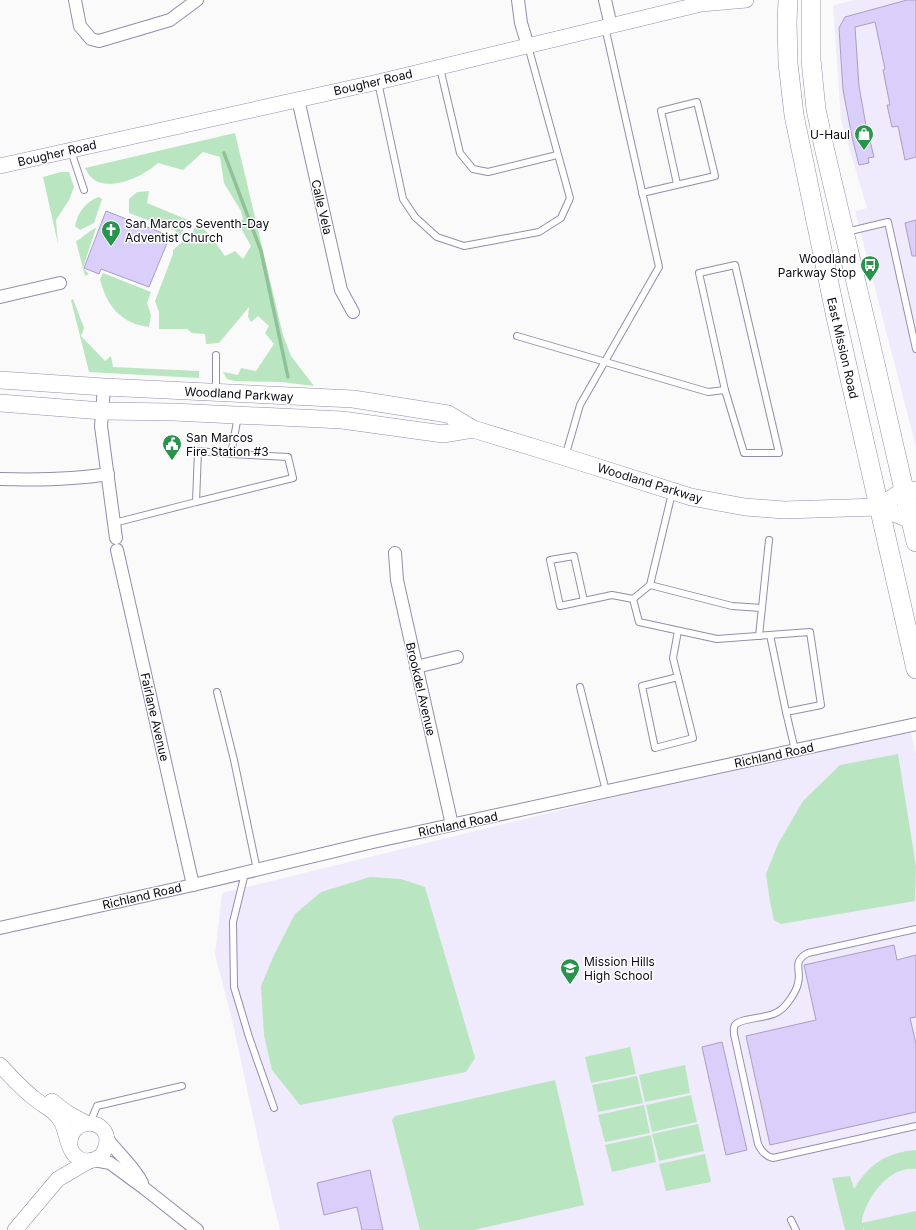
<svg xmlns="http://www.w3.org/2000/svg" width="916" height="1230" font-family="Inter,sans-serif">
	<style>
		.built { fill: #efebfc }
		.green { fill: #b9e6c0 }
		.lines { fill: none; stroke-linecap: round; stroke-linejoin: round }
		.stream { stroke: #90c199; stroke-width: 3.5 }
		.building { fill: #dacefa; stroke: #a89fc1 }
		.service-casing { stroke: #948cac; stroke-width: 8 }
		.minor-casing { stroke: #948cac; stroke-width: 14 }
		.tertiary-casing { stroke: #948cac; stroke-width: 16 }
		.secondary-casing { stroke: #948cac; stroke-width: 18 }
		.primary-casing { stroke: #948cac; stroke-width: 20 }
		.service { stroke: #fff; stroke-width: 6 }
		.minor { stroke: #fff; stroke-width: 12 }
		.tertiary { stroke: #fff; stroke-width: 15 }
		.secondary { stroke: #fff; stroke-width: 17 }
		.primary { stroke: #fff; stroke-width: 19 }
		.labels { text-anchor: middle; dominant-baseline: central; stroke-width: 3; stroke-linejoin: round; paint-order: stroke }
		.street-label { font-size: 12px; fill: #0c0914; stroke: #fff }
		.poi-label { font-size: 12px; fill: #0c0914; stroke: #fff; text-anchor: start }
	</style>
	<rect width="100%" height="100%" fill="#fafafa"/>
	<!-- built -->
	<g class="built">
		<path d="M855 0H916V447L855 211 867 208 841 120 833 5Z"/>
		<path d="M909 725 916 754V1230H280L260 1149 231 1015 215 955 222 893Z"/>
	</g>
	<!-- green -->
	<g class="green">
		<path d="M235 133 283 335 291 356 314 386 281 382 235 381 227 379 223 372 238 375 241 368 256 371 274 344 265 333 269 326 258 316 251 322 248 317 249 307 219 343 206 344 205 334 192 333 187 329H159V312L155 301 173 254V250L192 233 197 223 209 234 225 256 235 251 243 259 251 246 238 223 243 219 241 211 224 183 220 157 203 152 183 170 158 163C144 176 109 193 92 178 89 176 87 171 85 168Z"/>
		<path d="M61 172H69L74 187 69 200 56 220 58 244 43 177Z"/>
		<path d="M149 191 147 203 188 220 181 235 171 245 176 231 129 213V199L137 192Z"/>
		<path d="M99 197 102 199 94 223 80 230 75 226C78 212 85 202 99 197Z"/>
		<path d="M96 228 83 268 89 274 85 276 76 241C83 238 88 231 96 228Z"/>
		<path d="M103 273 151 292 147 303 151 315 149 327C144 326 136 325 131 322 113 314 104 296 100 279Z"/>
		<path d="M73 299 84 328 81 336 105 361 111 356 113 367 199 371V378L89 372 71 300Z"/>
		<path d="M898 754 916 866 915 901 781 924 774 920 770 902 766 874 778 844 803 801 840 765Z"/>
		<path d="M370 877 401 879 425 887 475 1058 466 1072 300 1105 272 1070 264 1035 261 986 275 953 295 914 321 892Z"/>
		<path d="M630 1047 636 1074 591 1083 585 1057Z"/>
		<path d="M685 1065 690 1093 645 1102 639 1075Z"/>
		<path d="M637 1076 643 1103 598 1112 592 1085Z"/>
		<path d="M555 1080 584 1205 474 1230H420L392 1120 395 1116Z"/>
		<path d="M691 1095 697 1122 652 1132 646 1105Z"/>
		<path d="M644 1105 650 1133 605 1142 598 1115Z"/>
		<path d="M698 1124 704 1151 659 1161 652 1134Z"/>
		<path d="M651 1135 656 1162 612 1172 605 1145Z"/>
		<path d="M916 1150V1169C889 1166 868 1196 862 1219V1223L916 1211V1230H864L863 1226V1230H845L832 1178 850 1176 854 1189C869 1164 887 1152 916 1150Z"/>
		<path d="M705 1154 711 1182 666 1191 659 1164Z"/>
	</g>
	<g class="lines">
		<!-- stream -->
		<path class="stream" d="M224 153 261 251 288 377"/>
	</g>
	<!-- building -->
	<g class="building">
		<path d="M907 0H916V157L905 160 898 126 892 127 887 105H890L883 70 885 69 875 22 855 27 859 86 868 137H869L874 157 868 158 869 163 859 165 852 137 843 90 839 28 845 17Z"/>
		<path d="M106 211 170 236 149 287 101 269 99 274 84 268Z"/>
		<path d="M916 220V256H912L905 223Z"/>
		<path d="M894 945 897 960 916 955V1017L910 1018 916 1044V1112L770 1145 746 1036 816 1020 804 965Z"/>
		<path d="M722 1042 747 1150 726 1155 702 1047Z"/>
		<path d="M370 1170 383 1230H362L357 1207 324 1215 317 1183Z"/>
	</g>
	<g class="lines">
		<!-- service casing -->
		<g class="service-casing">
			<g id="service">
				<path d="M440 68 460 153 473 169 488 172 557 155"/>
				<path d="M378 82 403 199 415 217 437 237 464 246 539 232 561 218 570 198 528 46"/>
				<path d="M71 151 84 190"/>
				<path d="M642 193 715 176 697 102 661 111 677 184"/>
				<path d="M846 232 888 222 916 349"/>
				<path d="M517 336 708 392 725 390 744 453H779L735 265 699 273 725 390"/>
				<path d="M216 355V391"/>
				<path d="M565 457 580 405 659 267 605 27"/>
				<path d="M196 502 293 478 288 457 231 454"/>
				<path d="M114 523 196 502 198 451 231 454 238 416"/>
				<path d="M650 585 732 606 762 608"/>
				<path d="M633 599 639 622 717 639 810 632 821 705 786 712 770 635"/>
				<path d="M584 601 574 556 550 560 560 606 612 595 633 599 650 585 672 493"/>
				<path d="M759 636 769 540"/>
				<path d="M678 677 642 686 655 748 693 738 673 658 678 631"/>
				<path d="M580 687 606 791"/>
				<path d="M217 692 234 760 257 870"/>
				<path d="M786 712 795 750"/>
				<path d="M245 873 233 922 234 987 249 1037 274 1108"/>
				<path d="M916 929 808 953C791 962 802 970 798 983 797 991 786 1007 779 1011 770 1019 741 1017 735 1025 733 1028 734 1031 734 1034L758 1144C761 1151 765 1156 773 1158L916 1126"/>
				<path d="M90 1123 97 1106 182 1086"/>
				<path d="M791 1220 796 1230"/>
			</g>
		</g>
		<!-- minor casing -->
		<g class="minor-casing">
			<g id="minor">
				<path d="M75 0 80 26 91 39 99 41 170 20 197 0"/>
				<path d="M518 0 521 23 528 46"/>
				<path d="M605 0 611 26"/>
				<path d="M298 99 341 290 353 312"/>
				<path d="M0 297 60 283"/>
				<path d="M104 387 101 426 116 538"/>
				<path d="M0 479C36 480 72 480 108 474"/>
				<path d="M117 550 193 885"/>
				<path d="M395 553 397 580 452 825"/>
				<path d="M416 667 457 657"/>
				<path d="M0 928 193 885 373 842 916 724"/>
				<path d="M106 1137C117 1153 134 1166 142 1183"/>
				<path d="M94 1160 110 1163 144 1188 197 1230"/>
			</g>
		</g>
		<!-- tertiary casing -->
		<g class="tertiary-casing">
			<g id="tertiary">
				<path d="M0 166 378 82 701 4 746 0"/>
				<path d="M0 1065C11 1077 22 1089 35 1099 40 1103 47 1107 52 1111 56 1114 60 1119 62 1123 68 1136 68 1160 87 1161 92 1161 97 1159 101 1156 105 1151 107 1145 107 1139 104 1116 69 1119 70 1144"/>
				<path d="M52 1101 66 1112 86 1123"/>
				<path d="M15 1230 58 1179 89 1161"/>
			</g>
		</g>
		<!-- secondary casing -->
		<g class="secondary-casing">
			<g id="secondary">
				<path d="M0 380 104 387 353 399 448 414 473 429 565 457 691 497 745 507 784 510 879 507 911 520 916 519"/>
				<path d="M0 403 102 411 173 412 342 420 443 434 473 429"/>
				<path d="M879 507 904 490H916"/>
			</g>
		</g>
		<!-- primary casing -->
		<g class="primary-casing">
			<g id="primary">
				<path d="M788 0 787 22 788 63 794 115 836 317 916 669"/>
				<path d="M811 0V60L816 109 824 147 868 333 916 542"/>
			</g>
		</g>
		<!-- service -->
		<use href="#service" class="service"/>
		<!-- minor -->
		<use href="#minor" class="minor"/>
		<!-- tertiary -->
		<use href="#tertiary" class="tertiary"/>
		<!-- secondary -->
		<use href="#secondary" class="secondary"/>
		<!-- primary -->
		<use href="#primary" class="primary"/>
	</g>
	<!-- icons -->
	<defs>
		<g id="shop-pin" transform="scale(1)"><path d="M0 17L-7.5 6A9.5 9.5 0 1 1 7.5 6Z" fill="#28934a" stroke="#fff"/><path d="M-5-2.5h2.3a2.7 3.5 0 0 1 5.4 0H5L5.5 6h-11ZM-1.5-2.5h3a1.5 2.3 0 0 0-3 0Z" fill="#fff"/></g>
		<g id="church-pin" transform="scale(1)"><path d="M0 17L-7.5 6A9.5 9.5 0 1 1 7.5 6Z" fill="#28934a" stroke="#fff"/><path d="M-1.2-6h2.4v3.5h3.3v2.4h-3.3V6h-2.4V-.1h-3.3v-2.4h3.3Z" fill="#fff"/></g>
		<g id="bus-pin" transform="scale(1)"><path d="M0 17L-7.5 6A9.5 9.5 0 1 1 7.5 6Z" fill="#28934a" stroke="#fff"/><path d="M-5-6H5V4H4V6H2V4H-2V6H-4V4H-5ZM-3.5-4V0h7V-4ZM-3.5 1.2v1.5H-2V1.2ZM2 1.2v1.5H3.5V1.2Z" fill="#fff"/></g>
		<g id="civic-pin" transform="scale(1)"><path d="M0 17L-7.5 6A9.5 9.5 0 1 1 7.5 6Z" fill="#28934a" stroke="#fff"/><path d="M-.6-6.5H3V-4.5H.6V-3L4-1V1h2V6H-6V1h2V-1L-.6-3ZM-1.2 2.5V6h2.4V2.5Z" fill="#fff"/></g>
		<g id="school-pin" transform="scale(1)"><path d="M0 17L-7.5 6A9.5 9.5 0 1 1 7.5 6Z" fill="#28934a" stroke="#fff"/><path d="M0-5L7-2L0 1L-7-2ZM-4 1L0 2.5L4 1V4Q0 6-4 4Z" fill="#fff"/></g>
	</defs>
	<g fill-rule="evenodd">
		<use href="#shop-pin" x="864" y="134"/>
		<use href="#church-pin" x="111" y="230"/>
		<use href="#bus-pin" x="870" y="265"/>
		<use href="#civic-pin" x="172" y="444"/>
		<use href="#school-pin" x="570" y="968"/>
	</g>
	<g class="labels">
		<!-- street labels -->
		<g class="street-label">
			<text transform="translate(373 82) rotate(-13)">Bougher Road</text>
			<text transform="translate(57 153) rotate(-13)">Bougher Road</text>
			<text transform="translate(322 207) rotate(77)">Calle Vela</text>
			<text transform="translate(843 348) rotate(77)">East Mission Road</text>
			<text transform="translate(239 394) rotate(3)">Woodland Parkway</text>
			<text transform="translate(650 483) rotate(17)">Woodland Parkway</text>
			<text transform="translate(421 689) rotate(77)">Brookdel Avenue</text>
			<text transform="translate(155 717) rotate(77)">Fairlane Avenue</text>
			<text transform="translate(774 755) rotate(-12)">Richland Road</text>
			<text transform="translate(458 824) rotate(-12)">Richland Road</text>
			<text transform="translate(142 896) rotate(-13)">Richland Road</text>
		</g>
		<!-- poi labels -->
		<g class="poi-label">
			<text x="850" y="134" text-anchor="end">U-Haul</text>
			<text x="125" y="223">San Marcos Seventh-Day<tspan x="125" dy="14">Adventist Church</tspan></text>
			<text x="856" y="258" text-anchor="end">Woodland<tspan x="856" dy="14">Parkway Stop</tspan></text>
			<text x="186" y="437">San Marcos<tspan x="186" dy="14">Fire Station #3</tspan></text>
			<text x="584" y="961">Mission Hills<tspan x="584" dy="14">High School</tspan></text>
		</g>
	</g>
</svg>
